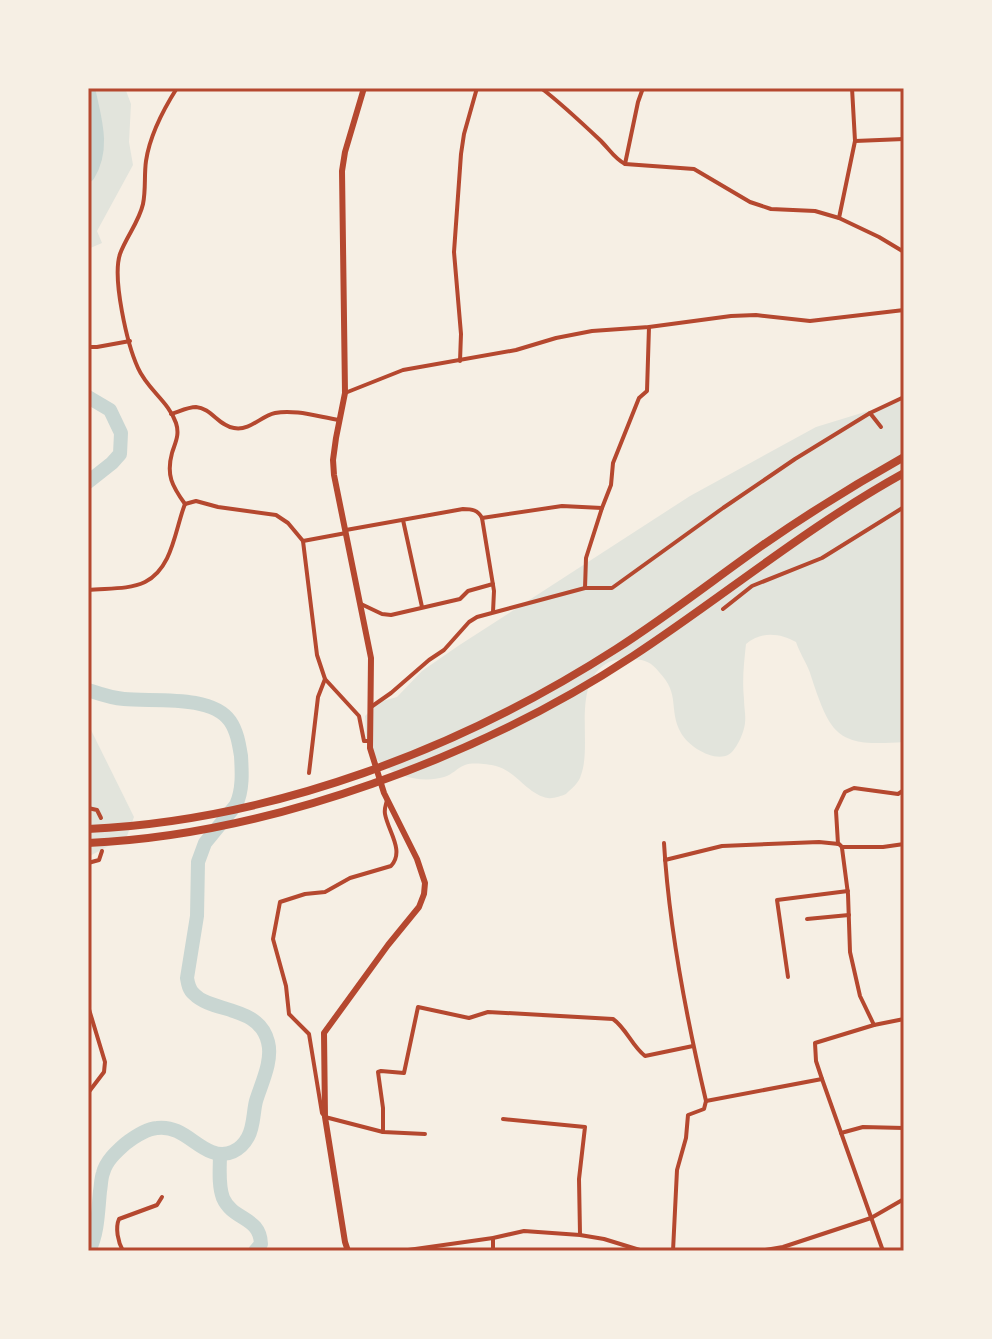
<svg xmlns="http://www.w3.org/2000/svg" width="992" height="1339" font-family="'IBM Plex Serif',serif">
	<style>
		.green { fill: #e2e4dc }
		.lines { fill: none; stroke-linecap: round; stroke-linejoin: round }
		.river { stroke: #c9d6d2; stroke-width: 14 }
		.minor { stroke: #b5482f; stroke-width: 4 }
		.secondary { stroke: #b5482f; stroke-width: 6 }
		.motorway { stroke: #b5482f; stroke-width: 8 }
		.neatline { fill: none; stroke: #b5482f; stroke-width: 3 }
	</style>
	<rect width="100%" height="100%" fill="#f6efe4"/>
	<!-- green -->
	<g class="green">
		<path d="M88 88H125L131 104 129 142 133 165 97 231 102 243 88 249Z"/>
		<path d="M904 400V742C838 747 831 737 811 676 808 665 800 654 796 642 780 633 761 631 746 644 744 662 742 681 744 699 744 707 746 716 745 723 744 733 736 751 728 755 713 762 688 746 681 733 668 709 681 695 659 672 651 662 646 660 633 659 625 659 616 659 609 662 570 682 593 743 581 775 579 783 571 789 566 794 561 796 553 799 548 798 528 795 516 771 496 766 488 764 472 762 465 765 457 768 452 775 444 777 418 785 379 773 369 747 365 737 366 727 365 716L379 702 397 697 422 671 458 646 690 496 816 427Z"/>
		<path d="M88 724 134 817 127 836 88 857Z"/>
	</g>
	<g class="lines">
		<!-- river -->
		<g class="river">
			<path d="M88 175C105 147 94 118 88 88"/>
			<path d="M88 397 110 410 121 433 120 454 112 463 88 482"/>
			<path d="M88 690C100 694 111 698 124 699 152 702 211 694 230 721 237 731 239 744 241 756 242 772 243 790 236 805L205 843 198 862 197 916 187 978C188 984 189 990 194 994 212 1013 259 1005 268 1042 273 1061 261 1084 256 1101 253 1113 254 1126 248 1137 241 1150 227 1158 212 1152 193 1145 181 1125 157 1128 146 1129 134 1137 125 1144 116 1152 106 1161 103 1173 101 1178 101 1186 100 1191 98 1211 98 1233 89 1251"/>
			<path d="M220 1154C220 1167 218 1185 223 1198 233 1221 260 1216 261 1244L255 1251"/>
		</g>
		<!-- minor -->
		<g class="minor">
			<path d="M177 88C163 110 150 134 146 161 144 175 146 190 143 204 139 222 126 237 120 254 112 278 127 344 138 368 147 389 169 402 176 423 180 435 175 443 172 453 166 475 172 486 185 504"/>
			<path d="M541 88C562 104 582 123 601 141 609 149 615 159 625 164L694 169 750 202 771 209 815 211 839 218 879 237 904 252"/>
			<path d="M855 141 904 139"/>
			<path d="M625 164 638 102 643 88"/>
			<path d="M839 218 855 141 852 88"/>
			<path d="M88 347H97L130 341"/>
			<path d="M460 361 461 334 454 252 461 154 464 134 477 88"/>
			<path d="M345 393 403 370 516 350 556 338 592 331 649 327 731 316 756 315 810 321 904 310"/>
			<path d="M870 413 881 427"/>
			<path d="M171 414C178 412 188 407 196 407 211 408 219 426 234 428 250 431 261 416 275 413 295 409 319 417 339 420"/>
			<path d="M185 504 196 501 218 507 276 515 288 523 303 541 317 655 325 679 359 716 364 741H370"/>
			<path d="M482 518 562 506 602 508"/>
			<path d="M403 520 422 607"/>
			<path d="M346 530 463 509C472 509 478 510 482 518L494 591 493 612"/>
			<path d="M303 541 346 533"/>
			<path d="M585 588 586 558 602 508 611 485 613 463 639 398 647 391 649 327"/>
			<path d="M88 590C106 588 129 590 145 582 173 568 175 529 185 504"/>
			<path d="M361 604 382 614 391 615 460 599 468 591 493 584"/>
			<path d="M723 609 752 586 822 558 904 507"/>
			<path d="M371 707 391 693 429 660 444 650 469 622 477 617 585 588H612L723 508 795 459 870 413 904 397"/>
			<path d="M309 773 318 697 325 679"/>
			<path d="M387 800C386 805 384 808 385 814 388 831 405 851 391 866L350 878 325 892 305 894 280 902 273 939 286 986 289 1014 309 1034 322 1113 325 1117 383 1132 425 1134"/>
			<path d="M88 808 97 810 101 818"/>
			<path d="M664 843C669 929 686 1016 706 1101L704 1109 688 1115 686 1138 677 1170 673 1251"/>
			<path d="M838 844 836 811 845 792 854 788 898 794 904 790"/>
			<path d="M842 848 848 894 850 952 860 996 874 1025"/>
			<path d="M665 860 722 846 819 842 839 844 842 847H883L904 844"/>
			<path d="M88 863 99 860 102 851"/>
			<path d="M807 919 849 915"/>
			<path d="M788 977 777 900 848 891"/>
			<path d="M88 1006 105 1062 104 1072 88 1093"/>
			<path d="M706 1101 822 1079"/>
			<path d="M503 1119 585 1127 579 1179 580 1234"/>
			<path d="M383 1132V1108L378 1072 381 1071 404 1073 418 1007 469 1018 488 1012 613 1019C626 1028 632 1046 645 1056L693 1046"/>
			<path d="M841 1133 863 1127 904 1128"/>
			<path d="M123 1251C118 1242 115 1228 119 1219L157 1205 162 1197"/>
			<path d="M401 1251 493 1238 524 1231 580 1235 604 1239 643 1251"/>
			<path d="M493 1251V1238"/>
			<path d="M760 1251 783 1247 871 1218 904 1199"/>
			<path d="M883 1251 822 1079 816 1061 815 1043 874 1025 904 1019"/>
		</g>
		<!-- secondary -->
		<path class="secondary" d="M348 1251 345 1242 325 1117 324 1033 388 945 419 907 424 894 425 883 417 859 384 793 370 748 371 658 334 475 333 460 336 438 345 393 342 171 345 152 364 88"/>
		<!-- motorway -->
		<g class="motorway">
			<path d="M88 829C274 820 460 749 616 649 666 617 712 581 760 547 806 515 854 485 904 457"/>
			<path d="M88 843C270 835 481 756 633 656 724 596 808 526 904 473"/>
		</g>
	</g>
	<!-- border -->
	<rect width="992" height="1339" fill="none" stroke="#f6efe4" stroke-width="180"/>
	<rect x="90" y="90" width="812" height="1159" class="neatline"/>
</svg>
